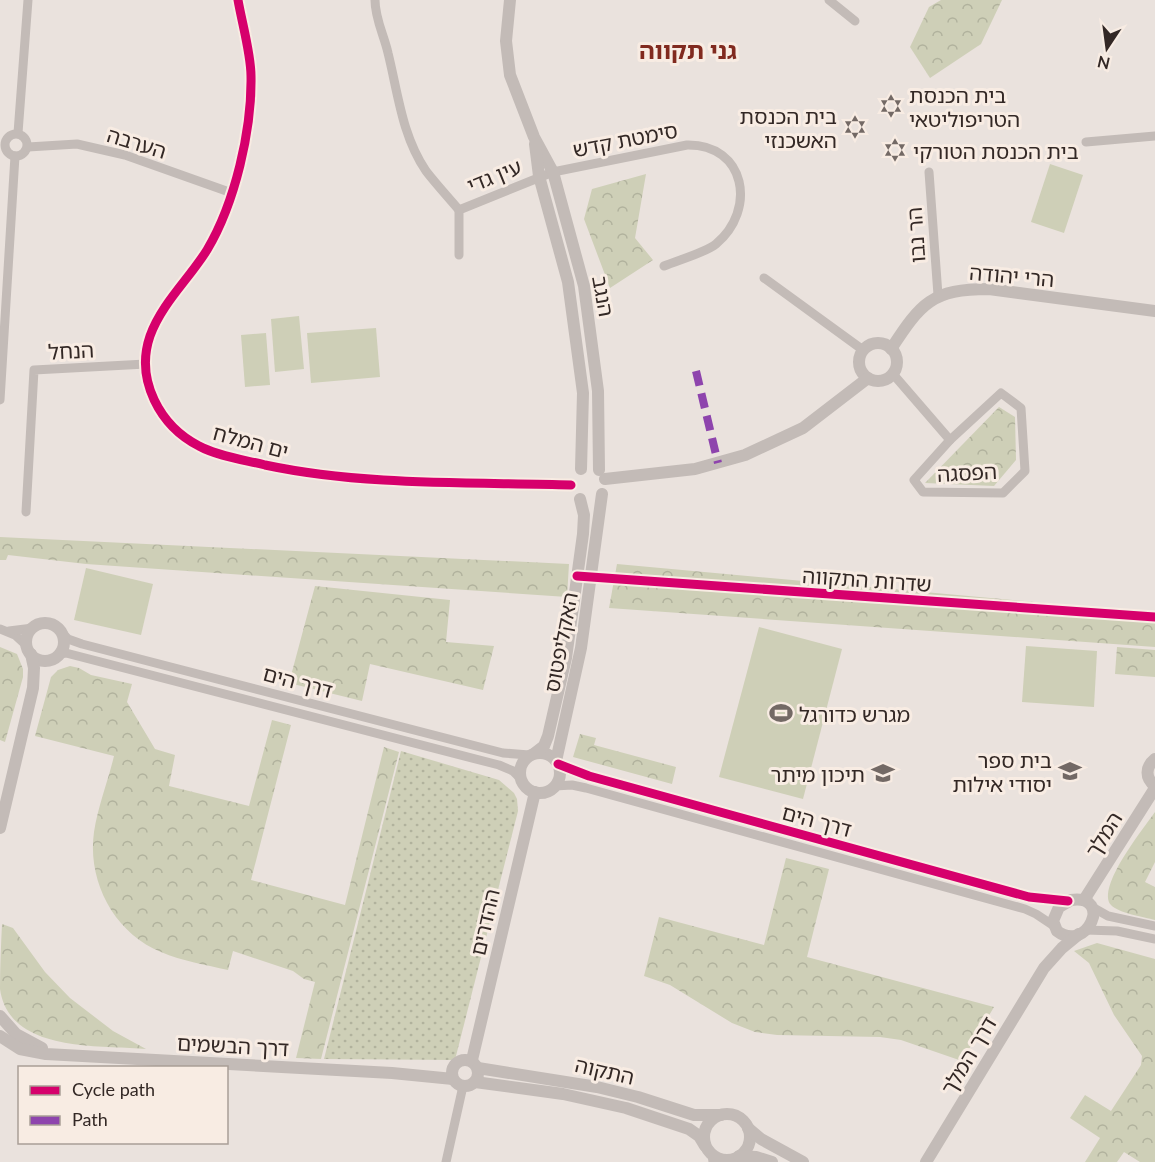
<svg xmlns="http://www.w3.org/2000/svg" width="1155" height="1162" font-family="Lato,'Noto Sans Hebrew',sans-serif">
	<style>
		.grass { fill: url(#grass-dots) }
		.park { fill: url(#park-crowns) }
		.pitch { fill: #cecfb7 }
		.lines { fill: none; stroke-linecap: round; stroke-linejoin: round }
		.minor { stroke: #c3bbb7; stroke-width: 9 }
		.tertiary { stroke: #c3bbb7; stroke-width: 12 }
		.quiet { stroke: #8e44ad; stroke-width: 8; stroke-dasharray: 15 8; stroke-linecap: butt }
		.cycleway-casing { stroke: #f8ece3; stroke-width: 13 }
		.cycleway { stroke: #d6006c; stroke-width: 9 }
		.labels { text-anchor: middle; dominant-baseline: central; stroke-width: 6; stroke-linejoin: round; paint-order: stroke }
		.poi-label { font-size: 21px; fill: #332825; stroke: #f8ece3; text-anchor: start }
		.street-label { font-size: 21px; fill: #332825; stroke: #f8ece3 }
		.quarter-label { font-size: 24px; font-weight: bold; fill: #812a1f; stroke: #f8ece3 }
	</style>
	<defs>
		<pattern id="grass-dots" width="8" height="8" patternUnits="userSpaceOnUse" patternTransform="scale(1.5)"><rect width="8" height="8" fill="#cecfb7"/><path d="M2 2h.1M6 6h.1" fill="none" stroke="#b1b29d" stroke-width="1.8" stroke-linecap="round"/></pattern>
		<pattern id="park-crowns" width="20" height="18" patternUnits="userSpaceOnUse" patternTransform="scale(1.5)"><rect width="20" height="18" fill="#cecfb7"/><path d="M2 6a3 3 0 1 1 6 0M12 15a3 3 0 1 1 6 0" fill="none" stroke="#b1b29d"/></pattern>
	</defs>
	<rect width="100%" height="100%" fill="#eae2dd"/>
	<!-- grass -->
	<path class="grass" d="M401 751 499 780 514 793 517 799 518 811 455 1060 324 1059Z"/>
	<!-- park -->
	<g class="park">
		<path d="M941 0H1002L981 44 930 78 910 47 929 7Z"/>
		<path d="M646 174 635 238 653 260 610 288 584 219 592 189Z"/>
		<path d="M999 407 1015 417 1016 460 994 486 925 483Z"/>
		<path d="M0 537 569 564 567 597 86 564 8 555 6 560H0Z"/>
		<path d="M617 564 1155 613V647L609 608Z"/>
		<path d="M315 586 450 600 446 642 494 646 483 690 370 664 362 701 289 683Z"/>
		<path d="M0 647 17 654 23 669V677L5 742 0 740Z"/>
		<path d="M1117 647 1155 650V677L1115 674Z"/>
		<path d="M70 666 79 668 91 675 132 684 127 702 155 749 175 755 169 786 249 806 272 720 291 725 251 880 345 905 384 747 399 752 321 1059 296 1058 315 982 304 979 293 971 233 951 228 970C206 965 182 961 161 952 114 933 87 881 94 832 98 806 108 781 114 756L35 736 51 677 58 670Z"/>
		<path d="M580 734 596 738 594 745 676 767 672 784 573 757Z"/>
		<path d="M1155 812V862L1145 882 1155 887V920C1144 917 1118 913 1111 905 1096 887 1144 828 1155 812Z"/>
		<path d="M786 858 829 869 807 957 994 1007 962 1061 901 1040 880 1037 777 1035 755 1032 732 1023 670 985 644 976 659 917 764 945Z"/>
		<path d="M2 924 13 928 45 972 70 998 113 1031 146 1049C99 1045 9 1053 0 989 0 968 1 945 2 924Z"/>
		<path d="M1097 943 1155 959V1162H1140L1124 1152 1117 1162H1085L1100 1138 1070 1118 1085 1095 1111 1111 1141 1065 1142 1056 1114 1015 1089 963 1074 951Z"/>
	</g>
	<!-- pitch -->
	<g class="pitch">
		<path d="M1050 164 1083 175 1064 233 1031 222Z"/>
		<path d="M299 316 304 369 275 372 271 319Z"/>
		<path d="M376 328 380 377 311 383 307 333Z"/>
		<path d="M266 333 270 385 245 387 241 335Z"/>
		<path d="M86 568 153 584 141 635 74 620Z"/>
		<path d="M759 627 842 649 803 799 719 777Z"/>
		<path d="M1026 646 1097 651 1094 707 1022 702Z"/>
	</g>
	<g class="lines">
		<!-- minor -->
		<g class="minor">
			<path d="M375 0C375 19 384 35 388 53 398 93 402 136 426 171 436 184 448 197 459 210"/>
			<path d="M829 0 855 21"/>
			<path d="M18 133 28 0"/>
			<circle cx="16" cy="145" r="11"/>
			<path d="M1086 142 1155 136"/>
			<path d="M28 147 77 144 125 155 232 193"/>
			<path d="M929 172 938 295"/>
			<path d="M459 255V210L553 172 687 145C746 144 757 210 716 244 705 253 678 260 664 266"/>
			<path d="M764 278 863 350"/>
			<path d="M893 374 950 440"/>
			<path d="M1001 393 1021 408 1025 471 1003 493 923 492 914 480 950 440Z"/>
			<path d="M0 400 15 156"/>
			<path d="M26 512 34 370 146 364"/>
			<path d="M0 629 15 635 27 646"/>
			<path d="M9 631 33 628"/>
			<path d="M61 632 68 639 82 644 503 753 529 755"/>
			<path d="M59 654 66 653 499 765 513 771 520 778"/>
			<path d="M558 764 589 776 1029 897 1068 901"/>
			<path d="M555 786 572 785 586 788 1025 909 1036 914 1054 926"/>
			<path d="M1092 907 1108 916 1155 926"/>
			<path d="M1085 930 1117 931 1155 939"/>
			<path d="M712 1154 713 1162"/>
			<path d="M446 1162 463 1086"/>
		</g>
		<!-- tertiary -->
		<g class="tertiary">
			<path d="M238 0C242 23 251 54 251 76 252 130 235 203 207 250 189 279 162 303 150 336 135 380 160 426 199 446 217 456 245 460 265 465 364 486 470 482 571 485"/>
			<path d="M510 0 506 41 510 75 534 137 553 172 584 286 598 391 599 470"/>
			<path d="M535 144 539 176 568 282 583 393 581 469"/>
			<circle cx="878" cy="362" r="19"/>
			<path d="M891 349C921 303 932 289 989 289L1155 311"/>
			<path d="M605 479 695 469 745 455 803 428 868 378"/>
			<circle cx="45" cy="642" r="19"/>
			<circle cx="540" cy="773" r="20"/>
			<path d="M535 753 544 746 548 736 566 658 583 534 584 515 580 499"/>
			<path d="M1155 759C1145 767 1145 778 1155 786"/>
			<path d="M556 761 581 648 602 494"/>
			<path d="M0 828 33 688 34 668 31 654"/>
			<path d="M1071 900C1114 894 1087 954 1057 931L1053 921 1059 907Z"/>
			<path d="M1084 900 1155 788"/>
			<path d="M0 1016 16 1034 42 1048"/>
			<path d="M0 1036 20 1049 46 1054 392 1073 453 1079"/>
			<circle cx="465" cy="1073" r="13"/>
			<path d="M472 1060 535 792"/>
			<path d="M478 1068 597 1087 638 1097 694 1115H721"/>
			<path d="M475 1082 563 1094 626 1108 689 1129 699 1136 705 1146"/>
			<circle cx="727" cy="1137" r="23"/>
			<path d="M748 1128 761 1139 803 1162"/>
			<path d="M739 1156 756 1157 772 1162"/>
			<path d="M926 1162 1044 968 1062 948 1079 934"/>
		</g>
		<!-- quiet -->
		<path class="quiet" d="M696 371 718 463"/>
		<!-- cycleway casing -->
		<g class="cycleway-casing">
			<g id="cycleway">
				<path d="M238 0C242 23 251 54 251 76 252 130 235 203 207 250 189 279 162 303 150 336 135 380 160 426 199 446 217 456 245 460 265 465 364 486 470 482 571 485"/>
				<path d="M577 576 1155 617"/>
				<path d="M558 764 589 776 1029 897 1068 901"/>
			</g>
		</g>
		<!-- cycleway -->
		<use href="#cycleway" class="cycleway"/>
	</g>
	<!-- icons -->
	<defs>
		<g id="synagogue-bare" transform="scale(1.8)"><path d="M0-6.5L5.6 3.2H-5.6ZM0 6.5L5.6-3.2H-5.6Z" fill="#736965" stroke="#f8ece3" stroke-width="2.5" paint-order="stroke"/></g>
		<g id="stadium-bare" transform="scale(1.8)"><path d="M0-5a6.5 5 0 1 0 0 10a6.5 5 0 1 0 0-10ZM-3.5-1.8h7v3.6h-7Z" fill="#736965" stroke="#f8ece3" stroke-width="2.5" paint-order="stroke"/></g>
		<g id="school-bare" transform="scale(1.8)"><path d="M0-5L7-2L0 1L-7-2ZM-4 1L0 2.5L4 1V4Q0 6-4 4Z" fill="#736965" stroke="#f8ece3" stroke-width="2.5" paint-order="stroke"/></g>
	</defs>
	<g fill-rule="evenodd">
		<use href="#synagogue-bare" x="891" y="106"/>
		<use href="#synagogue-bare" x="855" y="127"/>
		<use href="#synagogue-bare" x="895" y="150"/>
		<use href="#stadium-bare" x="781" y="713"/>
		<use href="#school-bare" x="1070" y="771"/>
		<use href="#school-bare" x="883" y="773"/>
	</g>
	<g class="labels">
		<!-- poi labels -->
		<g class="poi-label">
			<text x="909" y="94">בית הכנסת<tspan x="909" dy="24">הטריפוליטאי</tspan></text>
			<text x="837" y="115" text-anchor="end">בית הכנסת<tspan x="837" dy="24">האשכנזי</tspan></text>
			<text x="913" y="150">בית הכנסת הטורקי</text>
			<text x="799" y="713">מגרש כדורגל</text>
			<text x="1052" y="759" text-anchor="end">בית ספר<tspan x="1052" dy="24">יסודי אילות</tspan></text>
			<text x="865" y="773" text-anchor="end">תיכון מיתר</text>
		</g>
		<!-- street labels -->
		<g class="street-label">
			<text transform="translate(625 139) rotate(-11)">סימטת קדש</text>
			<text transform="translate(137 142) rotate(17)">הערבה</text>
			<text transform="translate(494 175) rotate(-22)">עין גדי</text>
			<text transform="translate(915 235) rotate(-94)">הר נבו</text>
			<text transform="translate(1012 275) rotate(5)">הרי יהודה</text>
			<text transform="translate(604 296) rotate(80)">הנגב</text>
			<text transform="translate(71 350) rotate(-3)">הנחל</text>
			<text transform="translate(251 441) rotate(15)">ים המלח</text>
			<text transform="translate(967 472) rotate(-3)">הפסגה</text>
			<text transform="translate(867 579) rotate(4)">שדרות התקווה</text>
			<text transform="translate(560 642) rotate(-79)">האקליפטוס</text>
			<text transform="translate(298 681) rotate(15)">דרך הים</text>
			<text transform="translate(817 820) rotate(15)">דרך הים</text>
			<text transform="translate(1103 834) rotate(-58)">המלך</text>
			<text transform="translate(484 922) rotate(-77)">ההדרים</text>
			<text transform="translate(233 1045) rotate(3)">דרך הבשמים</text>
			<text transform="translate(968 1055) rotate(-59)">דרך המלך</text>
			<text transform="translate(605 1070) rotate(13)">התקוה</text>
		</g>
		<!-- quarter labels -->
		<g class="quarter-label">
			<text x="688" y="49">גני תקווה</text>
		</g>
	</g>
	<!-- legend -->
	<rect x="18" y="1066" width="210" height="78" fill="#f8ece3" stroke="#a99e97" stroke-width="1.5"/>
	<rect x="30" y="1086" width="30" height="9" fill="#d6006c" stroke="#a99e97" stroke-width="1.5"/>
	<text x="72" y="1096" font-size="18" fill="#332825">Cycle path</text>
	<rect x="30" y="1116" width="30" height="9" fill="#8e44ad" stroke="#a99e97" stroke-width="1.5"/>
	<text x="72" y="1126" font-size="18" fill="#332825">Path</text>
	<!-- north arrow -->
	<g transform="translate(1107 48) rotate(193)" stroke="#f8ece3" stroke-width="4.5" paint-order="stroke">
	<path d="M0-4.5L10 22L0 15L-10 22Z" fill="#332825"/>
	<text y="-9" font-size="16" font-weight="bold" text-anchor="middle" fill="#332825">N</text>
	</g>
</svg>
